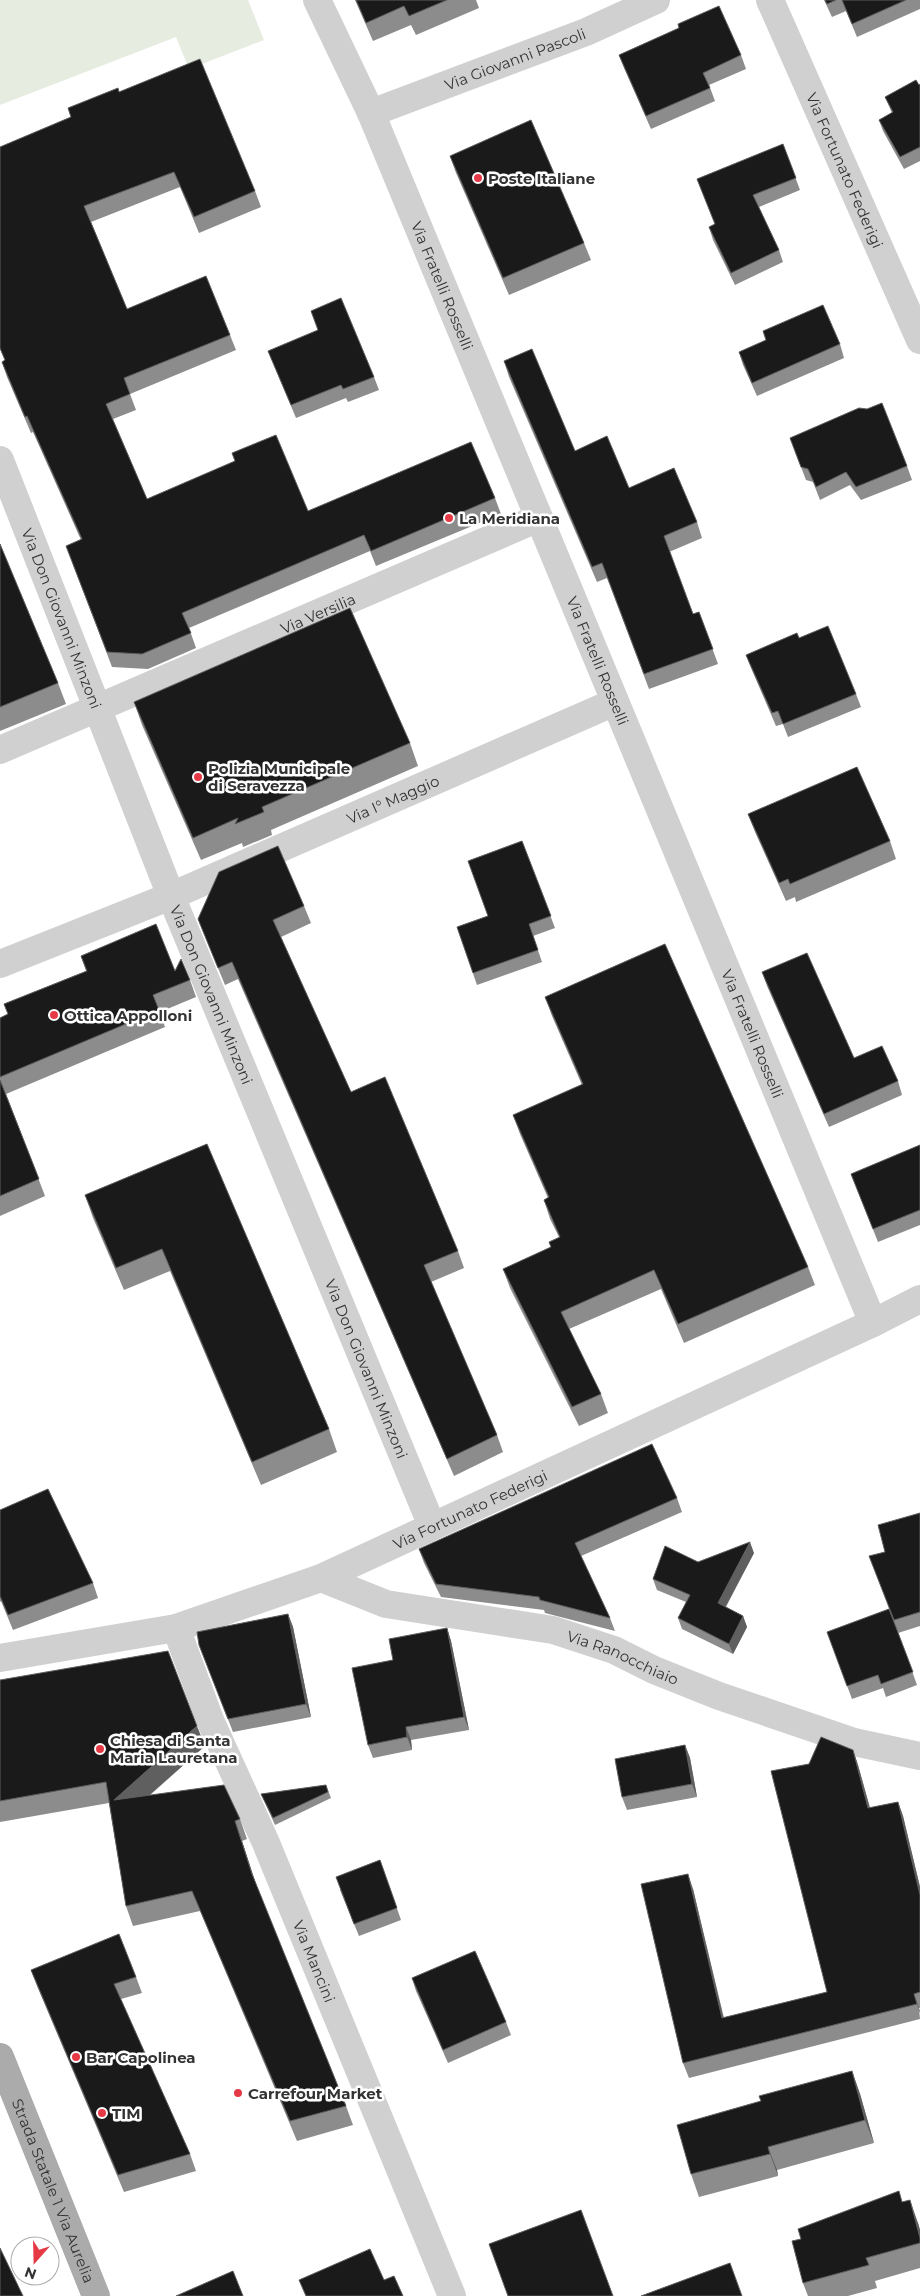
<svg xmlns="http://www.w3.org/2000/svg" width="920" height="2296" font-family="Montserrat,sans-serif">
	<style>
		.green { fill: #e6ecdf }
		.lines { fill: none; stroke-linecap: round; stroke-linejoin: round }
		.minor { stroke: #d0d0d0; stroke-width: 28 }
		.primary { stroke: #ababab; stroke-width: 28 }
		.wall { fill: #8c8c8c }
		.shaded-wall { fill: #5f5f5f }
		.building { fill: #1a1a1a; stroke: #5f5f5f }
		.poi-dot { fill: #e63946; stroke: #fff; stroke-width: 2 }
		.labels { text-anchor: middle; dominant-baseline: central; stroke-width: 5; stroke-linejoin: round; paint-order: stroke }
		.street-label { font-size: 15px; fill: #333; stroke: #fff }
		.poi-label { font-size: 15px; font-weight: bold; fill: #333; stroke: #fff; text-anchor: start }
	</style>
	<rect width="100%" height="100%" fill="#fff"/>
	<!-- green -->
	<path class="green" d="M0 0H248L264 40 189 69 176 37 0 105Z"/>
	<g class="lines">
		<!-- minor -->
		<g class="minor">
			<path id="s1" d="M317 0 371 113 873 1323"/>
			<path id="s2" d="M770 0 920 340"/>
			<path id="s3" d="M371 113 586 32 656 0"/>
			<path id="s4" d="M0 460 171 896 432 1526"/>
			<path id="s5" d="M0 750 539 518"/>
			<path id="s6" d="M0 964 171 896 615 702"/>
			<path id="s7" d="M321 1578 386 1604 553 1630 614 1650 654 1670 719 1696 854 1742 920 1756"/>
			<path id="s8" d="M176 1628 210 1720 266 1843 452 2296"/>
			<path id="s9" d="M0 1658 176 1628 321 1578 873 1323 920 1299"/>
		</g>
		<!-- primary -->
		<path class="primary" id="s10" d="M0 2057 96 2296"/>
	</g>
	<!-- wall -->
	<g class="wall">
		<path d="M355 0H476L479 8 416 35 411 25 373 41Z"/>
		<path d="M824 0H920V9L857 37 846 11 832 17Z"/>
		<path d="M679 28 741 55 746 69 709 85 715 101 651 129 624 68 619 55Z"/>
		<path d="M920 84V161L904 169 883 131 879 120 892 113 885 97Z"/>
		<path d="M119 92 255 191 261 207 199 233 180 187 91 222 127 309 230 335 236 350 130 394 136 410 113 419 147 499 308 511 495 498 501 514 376 566 370 551 189 628 196 648 148 669 112 667 72 562 81 540 33 432 31 433 7 377 2 362 5 360 0 349V147L71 117Z"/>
		<path d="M783 144 800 190 759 207 779 250 783 262 735 285 713 240 709 227 715 224 697 179Z"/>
		<path d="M450 156 584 243 591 260 509 295 456 173Z"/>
		<path d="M840 344 844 358 757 396 743 365 739 352Z"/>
		<path d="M268 351 374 377 379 390 348 402 346 398 296 418Z"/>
		<path d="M504 361 575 451 629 488 697 522 702 538 669 552 693 614 699 612 718 664 649 689 607 578 597 582 509 377Z"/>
		<path d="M790 438 907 466 912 480 861 500 850 485 820 500 813 482 806 480Z"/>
		<path d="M0 544 58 683 66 704 0 731Z"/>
		<path d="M746 655 856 694 861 707 788 737 783 724 776 726 751 668Z"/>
		<path d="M134 702 410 743 418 766 271 830 272 835 243 847 242 843 201 860 142 725Z"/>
		<path d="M748 814 890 841 896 859 796 902 795 897 786 901 755 832Z"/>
		<path d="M522 841 555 928 533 936 542 962 477 985 457 927 488 916Z"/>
		<path d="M304 906 311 923 281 937 351 1092 458 1251 464 1268 431 1282 497 1435 503 1452 454 1476 238 979 225 985 198 919Z"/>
		<path d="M81 956 175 971 190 980 196 997 160 1012 165 1027 6 1094 45 1196 0 1216V1018L8 1014 4 1004 86 971Z"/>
		<path d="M762 972 854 1058 898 1081 902 1095 829 1127 767 986Z"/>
		<path d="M545 997 808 1267 815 1285 684 1343 661 1289 569 1329 601 1394 608 1413 579 1426 510 1288 503 1269 551 1247 559 1237 550 1219 544 1200 548 1198 520 1134 513 1115 582 1085 552 1016Z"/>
		<path d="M207 1144 329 1429 337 1452 261 1485 170 1271 124 1290 93 1218 85 1195Z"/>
		<path d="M920 1145V1225L878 1242 851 1174Z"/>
		<path d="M677 1498 682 1512 581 1556 610 1618 615 1631 545 1613 544 1610 441 1597 424 1563 419 1549Z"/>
		<path d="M0 1510 93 1583 98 1598 13 1630 1 1601 0 1602Z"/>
		<path d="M920 1513V1626L898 1633 895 1624 917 1685 886 1697 883 1688 852 1699 827 1632 889 1609 885 1552Z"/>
		<path d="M754 1553 726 1607 743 1616 747 1627 733 1654 682 1629 678 1618 686 1602 657 1590 653 1579 698 1562Z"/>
		<path d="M288 1614 293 1627 311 1717 233 1732 204 1658Z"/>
		<path d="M447 1628 451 1641 469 1730 411 1740 412 1750 373 1758 368 1745 393 1660Z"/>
		<path d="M0 1680 205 1746 149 1796 240 1819 247 1839 242 1841 256 1884 346 2106 353 2125 297 2141 200 1911 133 1926 126 1906 109 1803 0 1822Z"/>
		<path d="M685 1745 690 1758 697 1797 627 1810 622 1797Z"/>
		<path d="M853 1750 858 1765 870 1808 898 1802 903 1816 920 1887V2008H919L920 2019 689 2078 683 2063 693 1889 724 2018 827 1992 809 1764Z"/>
		<path d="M326 1785 331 1798 275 1825 261 1794Z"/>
		<path d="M380 1860 401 1920 359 1936 340 1890Z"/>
		<path d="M31 1970 136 1977 142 1993 121 1999 190 2154 196 2171 124 2192 37 1986Z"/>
		<path d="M412 1978 506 2022 511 2035 448 2063 416 1991Z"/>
		<path d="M852 2071 860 2094 874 2143 777 2170 778 2176 699 2197 691 2174 761 2101Z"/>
		<path d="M903 2202 918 2223 920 2230V2268L875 2281 877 2288 848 2296H808L803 2283 801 2239Z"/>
	</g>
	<!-- shaded-wall -->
	<g class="shaded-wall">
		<path d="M750 1542 754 1553 722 1613 718 1603Z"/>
		<path d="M288 1614 293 1627 311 1717 306 1704Z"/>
		<path d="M743 1616 747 1627 733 1654 729 1644Z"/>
		<path d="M447 1628 451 1641 469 1730 464 1717Z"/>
		<path d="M197 1726 205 1746 121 1820 114 1800Z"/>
		<path d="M406 1727 411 1740 412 1750 407 1737Z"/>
		<path d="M685 1745 690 1758 697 1797 692 1784Z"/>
		<path d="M853 1750 858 1765 874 1823 868 1808Z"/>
		<path d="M898 1802 903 1816 920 1887V1895Z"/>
		<path d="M235 1821 242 1841 259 1894 252 1874Z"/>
		<path d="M688 1874 693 1889 727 2033 722 2018Z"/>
		<path d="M914 1994 920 2011V2013L917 2004Z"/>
		<path d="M852 2071 860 2094 874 2143 865 2120Z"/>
		<path d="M768 2147 777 2170 778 2176 770 2154Z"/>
		<path d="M910 2200 918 2223 920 2230V2238Z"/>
	</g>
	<!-- building -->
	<g class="building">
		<path d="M356 0H447L409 16 404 6 366 23Z"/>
		<path d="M825 0H836L827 4Z"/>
		<path d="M842 0H906L852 24Z"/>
		<path d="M719 6 741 55 703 73 710 88 646 116 619 55 679 28 678 24Z"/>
		<path d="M200 59 255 191 194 217 174 172 84 206 127 309 206 276 230 335 124 378 130 394 106 404 147 499 235 461 232 453 276 435 308 511 471 442 495 498 371 551 364 535 182 613 191 633 142 654 107 652 66 546 82 539 27 416 25 417 2 362 5 360 0 348V147L71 117 68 108 118 88 119 92Z"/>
		<path d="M916 80 919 85 920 84V147L900 157 879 120 893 112 885 97Z"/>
		<path d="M531 120 584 243 503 278 450 156Z"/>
		<path d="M783 144 796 178 753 195 779 250 731 273 709 227 715 224 697 179Z"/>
		<path d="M341 298 374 377 343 389 341 385 291 405 268 351 318 330 311 311Z"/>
		<path d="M823 305 840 344 752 383 739 352 766 340 763 331Z"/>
		<path d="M532 349 575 451 607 436 629 488 674 468 697 522 664 536 693 614 699 612 713 649 644 674 602 563 592 567 504 361Z"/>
		<path d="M882 403 907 466 856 487 846 472 816 487 808 469 801 467 790 438 859 408 867 409Z"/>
		<path d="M0 544 58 683 0 707Z"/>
		<path d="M350 608 410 743 262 807 264 812 235 824 238 818 193 838 134 702Z"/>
		<path d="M828 626 856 694 783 724 778 711 772 713 746 655 797 633 799 638Z"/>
		<path d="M857 767 890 841 790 884 788 879 779 883 748 814Z"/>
		<path d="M522 841 551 916 529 924 538 950 473 973 457 927 488 916 468 861Z"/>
		<path d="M278 846 304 906 273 920 351 1092 385 1077 458 1251 424 1265 497 1435 447 1459 232 962 218 968 198 919 219 872Z"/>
		<path d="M156 924 175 971 181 959 190 980 153 995 159 1010 0 1077V1018L8 1014 4 1004 87 971 81 956Z"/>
		<path d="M665 944 808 1267 678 1324 654 1270 561 1312 601 1394 572 1407 503 1269 551 1247 549 1242 560 1237 544 1200 549 1197 513 1115 583 1084 545 997Z"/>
		<path d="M807 953 854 1058 882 1046 898 1081 824 1114 762 972Z"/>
		<path d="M0 1080 39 1179 0 1196Z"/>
		<path d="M207 1144 329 1429 252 1462 162 1249 116 1268 85 1195Z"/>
		<path d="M920 1145V1210L873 1229 851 1174Z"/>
		<path d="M652 1444 677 1498 575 1543 610 1618 540 1600 539 1597 436 1584 419 1549Z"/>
		<path d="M48 1489 93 1583 8 1615 0 1596V1510Z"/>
		<path d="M920 1513V1612L894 1620 869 1556 885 1552 878 1525Z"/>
		<path d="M750 1542 718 1603 743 1616 729 1644 678 1618 690 1595 653 1579 665 1546 698 1562Z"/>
		<path d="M889 1609 913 1672 881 1684 878 1675 847 1686 827 1632Z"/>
		<path d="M288 1614 306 1704 228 1719 199 1645 197 1632Z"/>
		<path d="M447 1628 464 1717 406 1727 407 1737 368 1745 352 1668 393 1660 389 1639Z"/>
		<path d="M168 1651 197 1726 114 1800 224 1785 240 1819 235 1821 252 1874 346 2106 290 2121 192 1891 126 1906 106 1782 0 1801V1680Z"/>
		<path d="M821 1737 853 1750 868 1808 898 1802 920 1895V1992L914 1994 917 2004 683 2063 641 1884 688 1874 722 2018 827 1992 771 1771 809 1764Z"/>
		<path d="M685 1745 692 1784 622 1797 615 1759Z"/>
		<path d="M326 1785 328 1792 273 1818 261 1794Z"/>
		<path d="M380 1860 397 1908 354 1924 336 1877Z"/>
		<path d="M119 1934 136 1977 114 1984 190 2154 118 2175 31 1970Z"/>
		<path d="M475 1951 506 2022 443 2050 412 1978Z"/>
		<path d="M852 2071 865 2120 768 2147 770 2154 691 2174 677 2125 761 2101 759 2096Z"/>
		<path d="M899 2191 902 2202 910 2200 920 2238V2243L866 2258 869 2265 803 2283 792 2241 801 2239 798 2229Z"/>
		<path d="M581 2210 613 2296H508L489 2244Z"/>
		<path d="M0 2248 23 2296H0Z"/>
		<path d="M370 2249 384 2280 394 2276 403 2296H306L299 2280Z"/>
		<path d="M730 2263 742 2296H641Z"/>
		<path d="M233 2271 243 2296H176Z"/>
	</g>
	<!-- markers -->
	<g class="poi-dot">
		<circle cx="478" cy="178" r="5"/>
		<circle cx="449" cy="518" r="5"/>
		<circle cx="198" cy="777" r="5"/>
		<circle cx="54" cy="1015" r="5"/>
		<circle cx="100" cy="1749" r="5"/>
		<circle cx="76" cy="2057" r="5"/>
		<circle cx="238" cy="2093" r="5"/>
		<circle cx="102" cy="2113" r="5"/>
	</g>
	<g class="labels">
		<!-- street labels -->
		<g class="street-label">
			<text stroke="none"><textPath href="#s3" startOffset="154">Via Giovanni Pascoli</textPath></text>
			<text stroke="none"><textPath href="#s2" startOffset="186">Via Fortunato Federigi</textPath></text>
			<text stroke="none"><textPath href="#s1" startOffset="312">Via Fratelli Rosselli</textPath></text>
			<text stroke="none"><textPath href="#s5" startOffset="346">Via Versilia</textPath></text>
			<text stroke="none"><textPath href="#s4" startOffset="170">Via Don Giovanni Minzoni</textPath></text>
			<text stroke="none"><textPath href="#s1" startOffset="718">Via Fratelli Rosselli</textPath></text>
			<text stroke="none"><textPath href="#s6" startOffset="426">Via I° Maggio</textPath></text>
			<text stroke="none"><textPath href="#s4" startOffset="575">Via Don Giovanni Minzoni</textPath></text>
			<text stroke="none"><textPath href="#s1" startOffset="1122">Via Fratelli Rosselli</textPath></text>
			<text stroke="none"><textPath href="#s4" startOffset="980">Via Don Giovanni Minzoni</textPath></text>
			<text stroke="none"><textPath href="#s9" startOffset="496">Via Fortunato Federigi</textPath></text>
			<text stroke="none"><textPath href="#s7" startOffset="314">Via Ranocchiaio</textPath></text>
			<text stroke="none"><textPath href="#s8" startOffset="361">Via Mancini</textPath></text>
			<text stroke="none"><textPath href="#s10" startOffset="144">Strada Statale 1 Via Aurelia</textPath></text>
		</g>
		<!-- poi labels -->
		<g class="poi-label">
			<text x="488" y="178">Poste Italiane</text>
			<text x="459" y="518">La Meridiana</text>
			<text x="208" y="768">Polizia Municipale<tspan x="208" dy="17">di Seravezza</tspan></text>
			<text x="64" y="1015">Ottica Appolloni</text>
			<text x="110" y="1740">Chiesa di Santa<tspan x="110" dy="17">Maria Lauretana</tspan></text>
			<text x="86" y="2057">Bar Capolinea</text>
			<text x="248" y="2093">Carrefour Market</text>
			<text x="112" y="2113">TIM</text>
		</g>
	</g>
	<!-- north arrow -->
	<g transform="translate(35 2261) rotate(200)"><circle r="24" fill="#ffffff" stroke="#adadad"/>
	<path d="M0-4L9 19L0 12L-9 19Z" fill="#e63946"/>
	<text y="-8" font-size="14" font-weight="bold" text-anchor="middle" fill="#333333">N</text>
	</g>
</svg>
